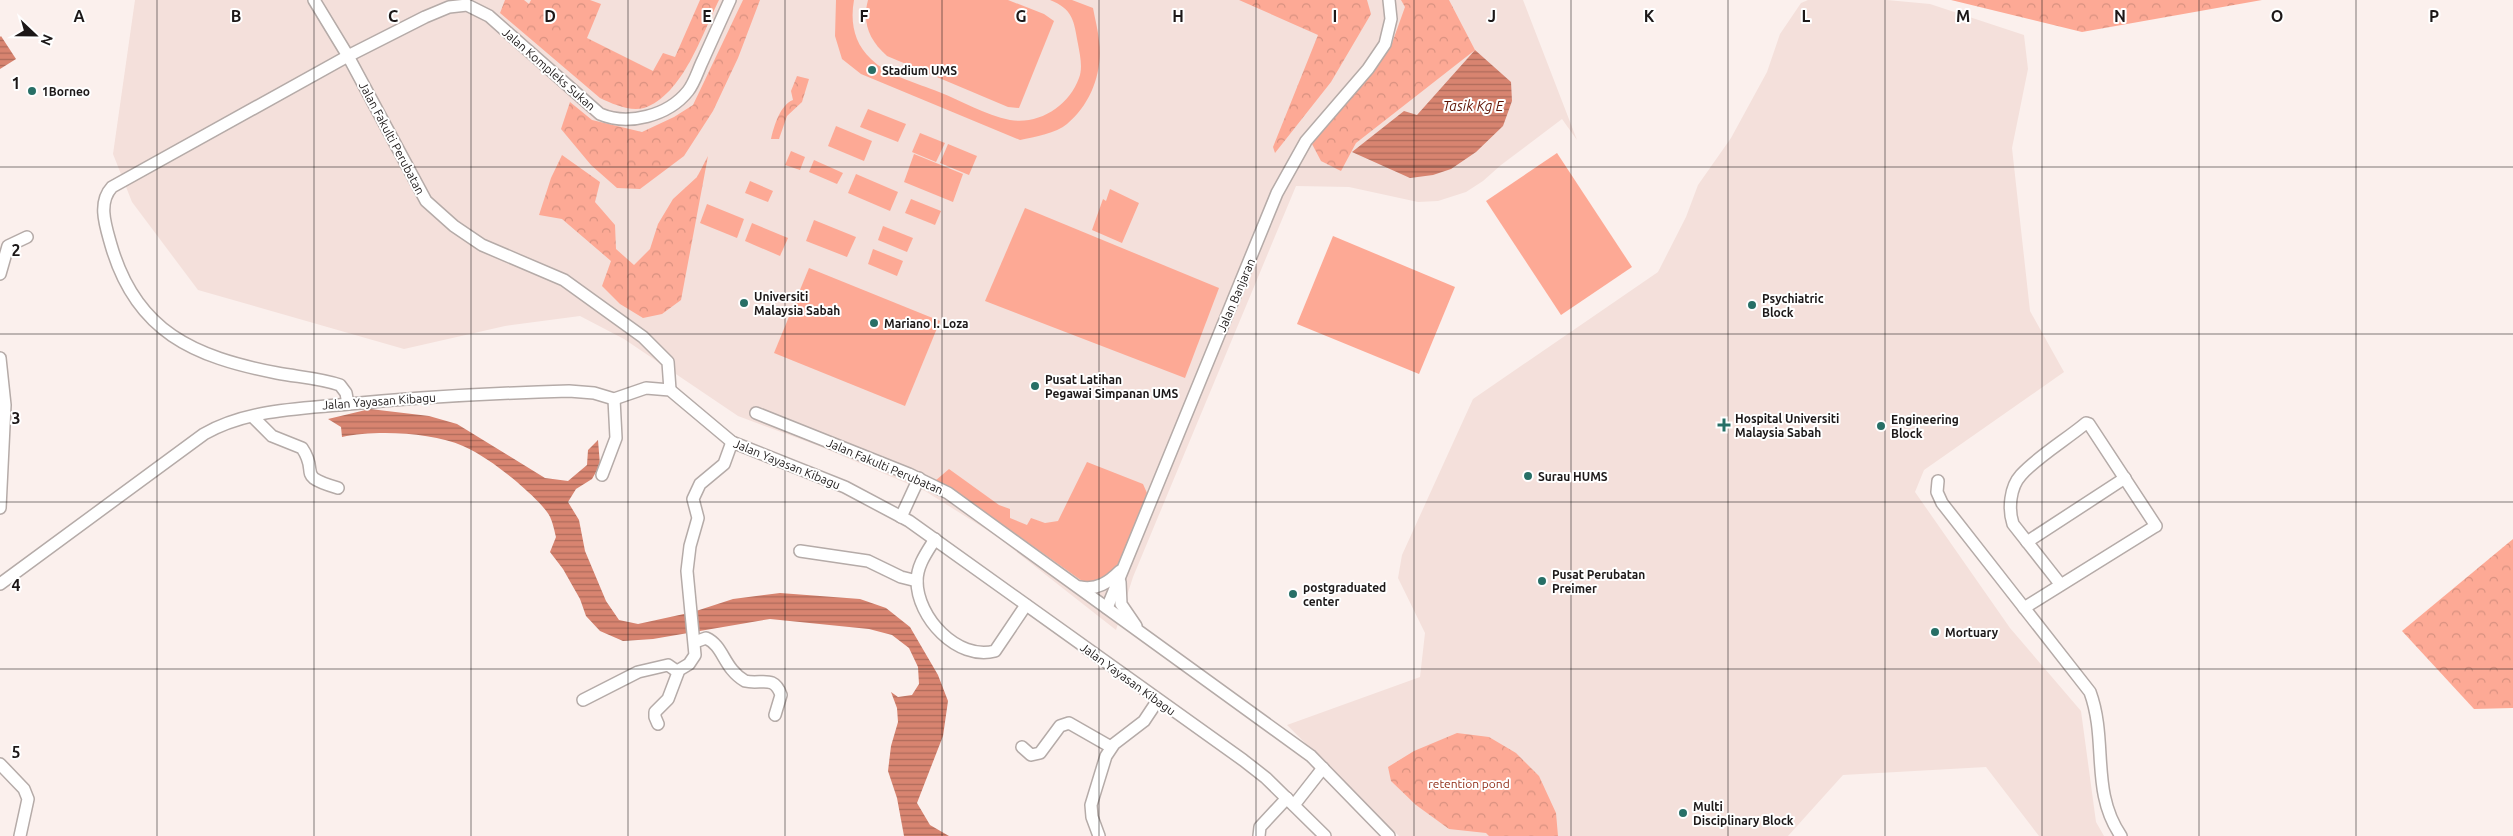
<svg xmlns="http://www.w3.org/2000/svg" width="2513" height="836" font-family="Ubuntu,sans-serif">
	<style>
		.built { fill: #f4e0db }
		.green { fill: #fda995 }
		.forest { fill: url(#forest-crowns) }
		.water { fill: url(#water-rules) }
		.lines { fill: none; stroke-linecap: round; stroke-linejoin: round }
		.minor-casing { stroke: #b5aba8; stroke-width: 14 }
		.minor { stroke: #fff; stroke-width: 11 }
		.grid { fill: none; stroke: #1c1818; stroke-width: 1; stroke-opacity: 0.55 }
		.poi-dot { fill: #276f66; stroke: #fff; stroke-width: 2 }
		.labels { text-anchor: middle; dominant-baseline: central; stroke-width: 4; stroke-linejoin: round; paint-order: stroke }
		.street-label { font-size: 12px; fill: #1c1818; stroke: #fff }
		.poi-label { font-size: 12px; font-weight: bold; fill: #1c1818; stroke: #fff; text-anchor: start }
		.park-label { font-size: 12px; fill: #902c16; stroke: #fff }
		.water-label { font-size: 14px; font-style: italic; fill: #5e1303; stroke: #fff }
		.grid-label { font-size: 16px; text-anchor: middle; font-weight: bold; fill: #1c1818; stroke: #fff; stroke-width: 4; stroke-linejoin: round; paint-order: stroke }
	</style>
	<defs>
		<pattern id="forest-crowns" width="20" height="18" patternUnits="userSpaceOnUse" patternTransform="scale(1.25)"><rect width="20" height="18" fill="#fda995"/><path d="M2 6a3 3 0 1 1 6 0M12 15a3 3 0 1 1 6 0" fill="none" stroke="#d89180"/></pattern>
		<pattern id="water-rules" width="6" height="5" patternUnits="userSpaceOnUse" patternTransform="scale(1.25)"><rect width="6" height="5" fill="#d88470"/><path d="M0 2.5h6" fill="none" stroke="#ae6b5b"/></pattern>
	</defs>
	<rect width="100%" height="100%" fill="#fbf0ed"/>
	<!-- built -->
	<g class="built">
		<path d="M135 0H1523L1577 140 1562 119 1501 165 1483 181 1466 192 1438 201 1418 202 1349 187 1296 186 1133 577 1116 630 995 535 925 491 819 446 738 416 624 339 580 316 505 326 404 349 198 290 132 202 113 154Z"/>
		<path d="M1808 0H1887L1930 4 2024 35 2028 69 2012 148 2030 311 2064 372 1924 470 1915 492 2010 628 2081 711 2096 822 2104 836H2039L1986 767 1843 775 1788 836H1399L1287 725 1420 677 1425 633 1398 578 1402 555 1473 399 1658 272 1686 217 1698 185 1731 138 1767 72 1780 34 1801 3Z"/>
	</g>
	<!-- green -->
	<g class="green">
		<path d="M836 0H854C850 22 854 43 871 59 888 76 917 83 939 92 962 101 985 115 1010 120 1039 125 1069 106 1079 78 1083 68 1080 55 1078 44 1074 21 1073 9 1050 0H1072L1093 8C1095 19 1098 30 1099 41 1103 72 1091 104 1067 124 1056 133 1035 137 1020 140L861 74 842 59 835 36Z"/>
		<path d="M868 0H1008L1044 14 1054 21 1019 108 1008 107 887 56C869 40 862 23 868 0Z"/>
		<path d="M868 109 906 124 898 142 860 127Z"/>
		<path d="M836 126 872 141 864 161 828 146Z"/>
		<path d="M920 133 945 143 936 162 912 152Z"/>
		<path d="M948 144 977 156 969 175 940 163Z"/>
		<path d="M791 151 805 157 800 170 785 165Z"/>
		<path d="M1557 153 1632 267 1561 315 1486 201Z"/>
		<path d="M914 154 963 174 953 202 904 182Z"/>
		<path d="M814 160 843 173 837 184 809 172Z"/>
		<path d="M856 174 898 192 890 211 848 193Z"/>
		<path d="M750 181 773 191 768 202 745 193Z"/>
		<path d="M1110 189 1139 203 1122 243 1092 230 1103 199 1106 201Z"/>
		<path d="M911 199 941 211 935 225 905 213Z"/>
		<path d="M707 204 744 219 737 238 700 223Z"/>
		<path d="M1025 208 1219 288 1185 378 985 301Z"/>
		<path d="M814 220 856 237 847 257 806 241Z"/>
		<path d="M752 223 788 238 780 256 745 241Z"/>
		<path d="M883 226 913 238 907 252 878 240Z"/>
		<path d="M1333 236 1455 287 1419 374 1297 324Z"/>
		<path d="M873 249 903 261 897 276 868 264Z"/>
		<path d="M809 268 940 321 905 406 774 353Z"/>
		<path d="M1087 462 1143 484 1147 493C1139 513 1120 581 1097 584 1093 585 1086 582 1082 581L964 497 935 481 949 469 999 505 1010 509V518L1027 525 1031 518 1045 523 1058 521Z"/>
	</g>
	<!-- forest -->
	<g class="forest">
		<path d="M505 0H524L529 4 531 0H590L601 4 587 38 653 71 663 53 675 57 700 0H719C702 34 683 95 644 108 630 112 613 104 600 98L500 13Z"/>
		<path d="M743 0H760L738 58 713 111 684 156 640 189 617 188 591 165 561 129 570 102 592 120 642 132 674 117 693 105Z"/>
		<path d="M1239 0H1367L1371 14 1331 82 1275 153 1273 147 1318 35Z"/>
		<path d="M1401 0H1449L1475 50 1356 143 1341 171 1321 161 1312 144 1391 46 1405 7Z"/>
		<path d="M1951 0H2262L2082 32Z"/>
		<path d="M797 76 809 79 802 102 787 116 779 139H771C774 126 780 105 793 100L791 91Z"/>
		<path d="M562 155 600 182 595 202 615 225 616 249 634 265 650 249 658 224 673 199 697 177 708 156 681 300 662 314 643 318 620 304 602 286 611 261 562 219 539 215 551 178Z"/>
		<path d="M2513 539V708L2474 709 2402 631Z"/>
		<path d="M1457 733 1489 737 1516 753 1539 776 1556 813 1558 836H1489L1486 833 1449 829 1416 805 1391 781 1388 767 1414 751Z"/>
	</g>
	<!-- water -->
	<g class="water">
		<path d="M1 36 16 59 0 69V37Z"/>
		<path d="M1475 50 1511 82 1512 101 1503 126 1476 152 1451 169 1433 175 1410 178 1352 152 1404 111 1417 115Z"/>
		<path d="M370 409 429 416 457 424 545 478 568 481 587 465 588 450 598 440 600 465 592 479 576 489 568 502 579 520 585 551 606 601 619 620 638 624 693 612 733 599 780 593 860 599 886 608 910 627 938 675 948 701 943 736 917 803 930 825 949 836H904L897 798 888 771 891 746 898 722 897 708 891 692 898 697 912 695 919 684 918 667 909 648 892 635 869 629 770 619 653 639 623 641 600 631 586 616 580 599 563 569 550 552 556 537C554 529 552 518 547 512 539 501 527 491 517 482 500 468 483 455 463 446 431 432 375 430 342 437L341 427 328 419Z"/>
	</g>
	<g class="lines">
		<!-- minor casing -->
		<g class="minor-casing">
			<g id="minor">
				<path d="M314 0 348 56 426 201 454 226 482 245 564 280 643 337 668 362 670 390"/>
				<path d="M0 274 8 246 27 237"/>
				<path d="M0 358 5 405 0 508"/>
				<path d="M348 404 346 393 340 385C320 378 298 377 277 373 194 357 136 332 111 245 106 227 97 203 112 187L348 56 425 17 449 7 467 5 489 16 600 114C628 126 668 116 688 91 695 82 698 70 703 60 712 40 721 20 730 0"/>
				<path d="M756 413 909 474 948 493 1311 756 1389 836"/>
				<path d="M253 417 272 436 302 448C320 474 294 475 338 488"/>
				<path d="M602 475 616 438 614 399"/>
				<path d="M1938 481 1937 492 1942 503 2090 692C2108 741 2090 791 2121 836"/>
				<path d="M901 517 919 478"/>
				<path d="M935 539C927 552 917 565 917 581 917 617 957 661 995 651L1026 605"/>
				<path d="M2027 542 2125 478"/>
				<path d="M800 551 868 561 901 577 917 581"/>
				<path d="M1120 582 1121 604 1136 626"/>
				<path d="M0 584 204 434C248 409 300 409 349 404 422 397 496 393 569 391L594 393 614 399 646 388 670 390 732 442 845 487 909 521 1243 760 1266 778 1325 836"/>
				<path d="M1080 587C1097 590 1108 583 1120 571"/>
				<path d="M1107 608 1277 193 1306 141 1368 69 1385 44 1391 19 1389 0"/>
				<path d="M2024 608 2154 527 2156 526 2089 424 2086 423C2067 439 2037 457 2021 475 2010 487 2008 509 2013 524L2061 585"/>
				<path d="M695 642 706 638C724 646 723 668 745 681 761 685 774 674 781 695L775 715"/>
				<path d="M583 700 638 672 668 665 678 672"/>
				<path d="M658 724 655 717V712L668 699 679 670 689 664 695 655 687 571 690 546 698 518 693 499 700 484 724 464 732 442"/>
				<path d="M1022 747 1031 755 1040 753 1060 726 1069 723 1111 747"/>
				<path d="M0 764 24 789 28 799 20 836"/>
				<path d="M1294 805 1323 768"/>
				<path d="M1099 836 1092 817 1091 805 1106 756 1114 744 1144 721 1158 700"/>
				<path d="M1259 836 1260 827 1287 798"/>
			</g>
		</g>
		<!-- minor -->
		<use href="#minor" class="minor"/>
	</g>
	<!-- grid -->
	<path class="grid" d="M157 0V836M314 0V836M471 0V836M628 0V836M785 0V836M942 0V836M1099 0V836M1256 0V836M1414 0V836M1571 0V836M1728 0V836M1885 0V836M2042 0V836M2199 0V836M2356 0V836M0 167H2513M0 334H2513M0 502H2513M0 669H2513"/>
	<!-- markers -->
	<g class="poi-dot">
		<circle cx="872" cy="70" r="5"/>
		<circle cx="32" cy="91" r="5"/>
		<circle cx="744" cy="303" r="5"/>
		<circle cx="1752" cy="305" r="5"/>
		<circle cx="874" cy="323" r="5"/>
		<circle cx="1035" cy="386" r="5"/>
		<path d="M1721.5 417.5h5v5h5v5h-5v5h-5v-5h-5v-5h5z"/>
		<circle cx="1881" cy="426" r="5"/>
		<circle cx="1528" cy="476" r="5"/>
		<circle cx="1542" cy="581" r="5"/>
		<circle cx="1293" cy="594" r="5"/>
		<circle cx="1935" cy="632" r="5"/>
		<circle cx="1683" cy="813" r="5"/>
	</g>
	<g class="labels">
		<!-- street labels -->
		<g class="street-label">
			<text transform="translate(549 69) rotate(41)">Jalan Kompleks Sukan</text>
			<text transform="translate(392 138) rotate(62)">Jalan Fakulti Perubatan</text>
			<text transform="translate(1236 295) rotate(-67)">Jalan Banjaran</text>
			<text transform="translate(379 401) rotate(-4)">Jalan Yayasan Kibagu</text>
			<text transform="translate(787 464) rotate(22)">Jalan Yayasan Kibagu</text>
			<text transform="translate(885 466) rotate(23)">Jalan Fakulti Perubatan</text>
			<text transform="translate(1128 679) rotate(36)">Jalan Yayasan Kibagu</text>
		</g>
		<!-- poi labels -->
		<g class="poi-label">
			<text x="882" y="70">Stadium UMS</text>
			<text x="42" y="91">1Borneo</text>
			<text x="754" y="296">Universiti<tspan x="754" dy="14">Malaysia Sabah</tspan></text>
			<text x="1762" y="298">Psychiatric<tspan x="1762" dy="14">Block</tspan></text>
			<text x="884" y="323">Mariano I. Loza</text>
			<text x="1045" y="379">Pusat Latihan<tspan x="1045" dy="14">Pegawai Simpanan UMS</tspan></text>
			<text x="1735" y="418">Hospital Universiti<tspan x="1735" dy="14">Malaysia Sabah</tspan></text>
			<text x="1891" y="419">Engineering<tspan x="1891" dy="14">Block</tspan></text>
			<text x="1538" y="476">Surau HUMS</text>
			<text x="1552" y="574">Pusat Perubatan<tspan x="1552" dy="14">Preimer</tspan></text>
			<text x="1303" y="587">postgraduated<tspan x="1303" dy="14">center</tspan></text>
			<text x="1945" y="632">Mortuary</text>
			<text x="1693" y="806">Multi<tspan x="1693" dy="14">Disciplinary Block</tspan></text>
		</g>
		<!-- park labels -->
		<g class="park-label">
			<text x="1469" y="783">retention pond</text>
		</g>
		<!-- water labels -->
		<g class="water-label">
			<text x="1473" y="106">Tasik Kg E</text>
		</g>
	</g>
	<g class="grid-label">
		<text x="79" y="22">A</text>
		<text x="236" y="22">B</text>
		<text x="393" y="22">C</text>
		<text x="550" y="22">D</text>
		<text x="707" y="22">E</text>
		<text x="864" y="22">F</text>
		<text x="1021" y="22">G</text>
		<text x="1178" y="22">H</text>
		<text x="1335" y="22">I</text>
		<text x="1492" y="22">J</text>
		<text x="1649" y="22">K</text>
		<text x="1806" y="22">L</text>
		<text x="1963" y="22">M</text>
		<text x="2120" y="22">N</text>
		<text x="2277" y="22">O</text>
		<text x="2434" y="22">P</text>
		<text x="16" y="89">1</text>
		<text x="16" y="256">2</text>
		<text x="16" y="424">3</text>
		<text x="16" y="591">4</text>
		<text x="16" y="758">5</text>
	</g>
	<!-- north arrow -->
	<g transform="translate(35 35) rotate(112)" stroke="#ffffff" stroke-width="4" paint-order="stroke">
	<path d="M0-4L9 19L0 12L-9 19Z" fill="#1c1818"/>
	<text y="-8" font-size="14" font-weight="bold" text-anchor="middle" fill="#1c1818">N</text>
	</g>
</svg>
